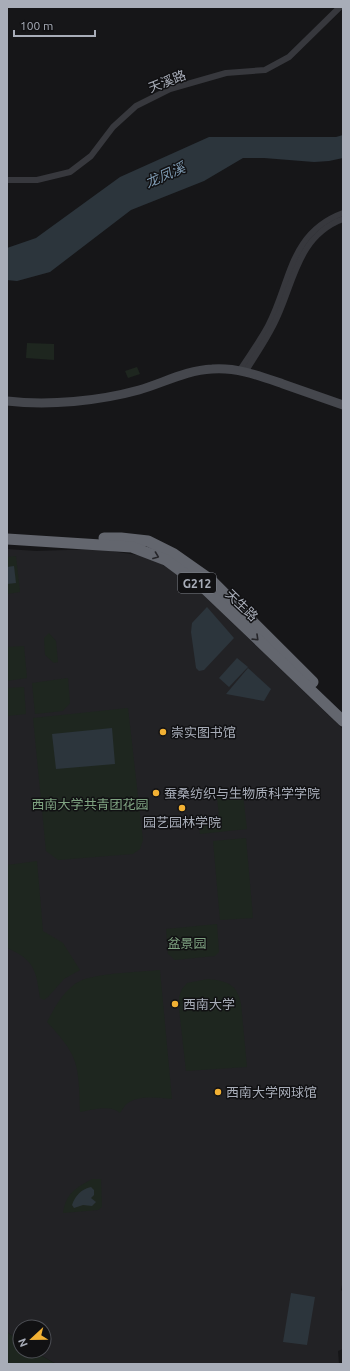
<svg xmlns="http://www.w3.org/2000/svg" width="350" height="1371" font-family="Ubuntu,'Noto Sans SC',sans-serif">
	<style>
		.built { fill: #222225 }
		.green { fill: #1e261f }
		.water { fill: #2c353c }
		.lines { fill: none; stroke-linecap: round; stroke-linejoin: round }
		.street { stroke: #37383d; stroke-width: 6 }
		.secondary { stroke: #45474d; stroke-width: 9 }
		.highway { stroke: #63666e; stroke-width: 11 }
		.oneway { stroke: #26262a }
		.poi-dot { fill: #f2b134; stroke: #111113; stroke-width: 1.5 }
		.labels { text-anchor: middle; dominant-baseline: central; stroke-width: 3; stroke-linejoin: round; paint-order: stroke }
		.shield { fill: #111113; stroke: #7b7e86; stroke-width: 1 }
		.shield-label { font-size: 12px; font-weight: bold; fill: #a8adb8 }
		.street-label { font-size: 13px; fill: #a8adb8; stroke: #111113 }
		.poi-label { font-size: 13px; fill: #a8adb8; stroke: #111113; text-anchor: start }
		.park-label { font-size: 13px; fill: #7fa381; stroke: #111113 }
		.water-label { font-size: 14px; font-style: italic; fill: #7f9bb3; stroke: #111113 }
	</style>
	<rect width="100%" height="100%" fill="#161618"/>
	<!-- built -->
	<path class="built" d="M7 549 36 551 97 549 151 557 192 584 343 729V1280L341 1290 343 1292V1349L338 1351 339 1364H56L33 1351H44V1327H20V1341L7 1332Z"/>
	<!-- green -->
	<g class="green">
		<path d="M27 343 54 344V360L26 358Z"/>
		<path d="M137 367 140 374 128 378 125 371Z"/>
		<path d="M16 556 20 592 7 594V557Z"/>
		<path d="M49 633 56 641 58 662 54 663 45 655 44 638Z"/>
		<path d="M24 646 27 678 7 681V647Z"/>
		<path d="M68 678 70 703 63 711 35 714 32 683Z"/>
		<path d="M24 687 26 714 7 716V688Z"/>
		<path d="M128 708 143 840 140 849 133 854 58 860 46 851 33 718Z"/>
		<path d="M243 795 247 829 200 834 198 818 219 816 217 798Z"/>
		<path d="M246 838 253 918 220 920 213 841Z"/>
		<path d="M37 861 43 931 63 943 80 970 64 979 48 997 44 1000 40 998C36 971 35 960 7 948V865Z"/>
		<path d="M217 924 219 952 215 956 175 960 168 954 166 929Z"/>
		<path d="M160 970 172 1099C159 1098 140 1095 128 1103 125 1105 122 1110 120 1113 110 1104 91 1110 80 1112 79 1096 80 1078 75 1062 71 1048 57 1033 47 1022 55 1007 64 989 80 981 97 973 140 972 160 970Z"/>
		<path d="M208 979C227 981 237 984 241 1004L247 1067 186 1071 179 1009V997L182 989 187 983Z"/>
		<path d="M92 1179H101L102 1207 98 1210 63 1213C66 1193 76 1188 92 1179Z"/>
		<path d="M7 1332 20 1341V1351H33L56 1364H7Z"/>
	</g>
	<!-- water -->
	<g class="water">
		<path d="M343 135V158L329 161 314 162 264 158H243L204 181 131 210 50 272 17 281 7 280V248L36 238 120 177 209 137H336Z"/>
		<path d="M14 566 16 583 7 584V567Z"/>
		<path d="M207 607 234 638 204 670 199 671 196 668 191 632 192 623Z"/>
		<path d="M237 658 248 667 229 687 219 678Z"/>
		<path d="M248 668 271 689 264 701 226 694Z"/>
		<path d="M112 728 115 764 56 769 52 734Z"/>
		<path d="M91 1187 94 1190V1195L91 1198 96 1202 92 1206 83 1205 74 1208 72 1205C75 1196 81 1189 91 1187Z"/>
		<path d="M291 1293 315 1297 307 1345 283 1342Z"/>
	</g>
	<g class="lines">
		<!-- street -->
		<g class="street">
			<path d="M7 180H37L70 172 91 156 113 127 136 106 170 89 226 73 265 70 289 57 340 7"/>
			<path d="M240 370C249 356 260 341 268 326 291 282 289 233 343 213"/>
			<path d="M246 371C255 356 265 342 273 326 294 287 295 237 343 219"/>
		</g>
		<!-- secondary -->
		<path class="secondary" d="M7 401C49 406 99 401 139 390 163 383 187 370 212 369 237 367 260 376 283 384 303 391 323 398 343 405"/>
		<!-- highway -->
		<g class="highway">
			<path d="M104 538H121L148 541 174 554 211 580 313 682"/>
			<path d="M7 539 132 547 166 560 204 588 343 721"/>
		</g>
	</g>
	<!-- one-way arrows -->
	<defs><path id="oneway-chevron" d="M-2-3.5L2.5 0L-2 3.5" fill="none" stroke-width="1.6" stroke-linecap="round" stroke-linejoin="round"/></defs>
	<g class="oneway">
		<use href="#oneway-chevron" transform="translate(156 556) rotate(21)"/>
		<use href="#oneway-chevron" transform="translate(256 638) rotate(44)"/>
	</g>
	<!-- markers -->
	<g class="poi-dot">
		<circle cx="163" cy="732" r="4"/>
		<circle cx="156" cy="793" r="4"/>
		<circle cx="182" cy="808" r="4"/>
		<circle cx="175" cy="1004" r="4"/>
		<circle cx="218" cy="1092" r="4"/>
	</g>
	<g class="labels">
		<!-- shield labels -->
		<rect class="shield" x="178" y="573" width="38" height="20" rx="3"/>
		<g class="shield-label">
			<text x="197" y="583">G212</text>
		</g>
		<!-- street labels -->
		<g class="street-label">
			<text transform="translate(167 81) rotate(-21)">天溪路</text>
			<text transform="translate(242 605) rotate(44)">天生路</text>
		</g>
		<!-- poi labels -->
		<g class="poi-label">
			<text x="171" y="732">崇实图书馆</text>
			<text x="164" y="793">蚕桑纺织与生物质科学学院</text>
			<text x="182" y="822" text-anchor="middle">园艺园林学院</text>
			<text x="183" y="1004">西南大学</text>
			<text x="226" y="1092">西南大学网球馆</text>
		</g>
		<!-- park labels -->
		<g class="park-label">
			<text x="90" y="804">西南大学共青团花园</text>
			<text x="187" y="943">盆景园</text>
		</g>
		<!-- water labels -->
		<g class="water-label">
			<text transform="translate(165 175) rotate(-24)">龙凤溪</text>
		</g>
	</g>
	<!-- border -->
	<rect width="350" height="1371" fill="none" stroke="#a8adb8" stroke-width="16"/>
	<!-- north arrow -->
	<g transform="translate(32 1339) rotate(248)"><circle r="19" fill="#111113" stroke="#4d4f55"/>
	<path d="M0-3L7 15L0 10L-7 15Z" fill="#f2b134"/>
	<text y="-6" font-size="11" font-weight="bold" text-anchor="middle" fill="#a8adb8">N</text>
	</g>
	<!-- scale -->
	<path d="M14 30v6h81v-6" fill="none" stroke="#a8adb8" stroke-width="2"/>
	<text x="20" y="30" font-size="12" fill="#a8adb8" stroke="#111113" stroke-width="3" paint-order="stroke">100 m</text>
</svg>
